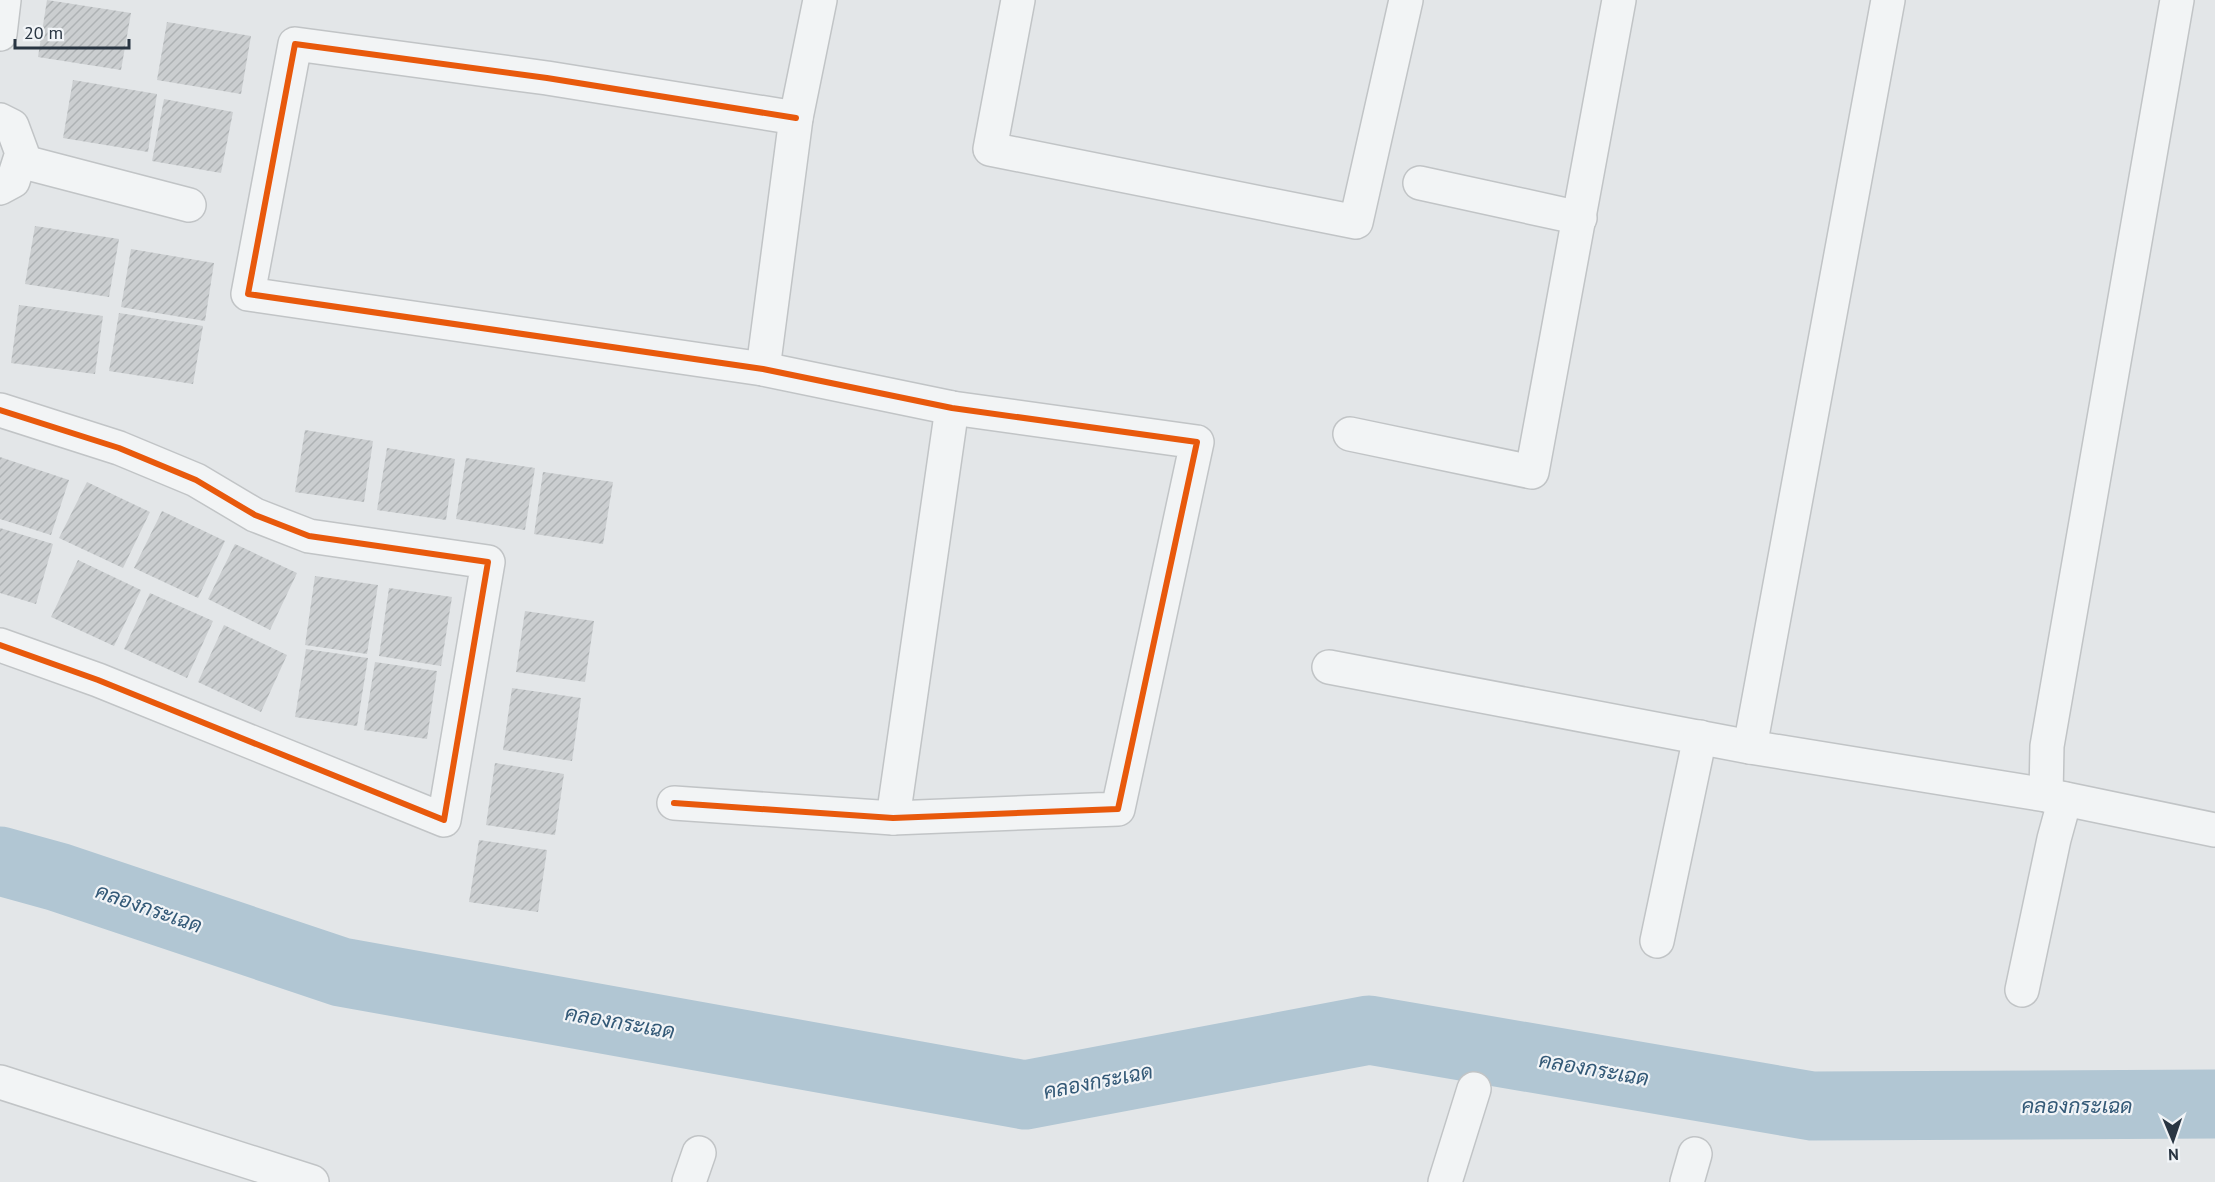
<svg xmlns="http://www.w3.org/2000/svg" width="2215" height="1182" font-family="'PT Sans',Sarabun,sans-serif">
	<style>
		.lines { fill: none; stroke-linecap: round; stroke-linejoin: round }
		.river { stroke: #b1c6d3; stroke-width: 69 }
		.building { fill: url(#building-hatch) }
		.minor-casing { stroke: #c1c4c6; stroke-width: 36 }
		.minor { stroke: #f2f4f5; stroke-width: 33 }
		.cycleway-casing { stroke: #f1f4f7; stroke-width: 10 }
		.cycleway { stroke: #e8590c; stroke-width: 6 }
		.labels { text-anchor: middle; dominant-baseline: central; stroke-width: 4.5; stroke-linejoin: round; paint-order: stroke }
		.water-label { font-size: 21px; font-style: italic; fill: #335977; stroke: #f1f4f7 }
	</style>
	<defs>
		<pattern id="building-hatch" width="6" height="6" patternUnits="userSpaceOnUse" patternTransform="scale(1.5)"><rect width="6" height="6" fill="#cbced0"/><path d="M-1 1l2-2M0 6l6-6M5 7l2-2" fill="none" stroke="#aeb2b4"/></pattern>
	</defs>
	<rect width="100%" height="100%" fill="#e3e6e8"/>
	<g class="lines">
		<!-- river -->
		<path class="river" d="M0 861 58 877 341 972 1025 1095 1369 1030 1812 1106 2215 1104"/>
	</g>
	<!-- building -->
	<g class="building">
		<path d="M47 0 131 13 121 70 38 57Z"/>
		<path d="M167 22 251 36 241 94 157 80Z"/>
		<path d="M73 80 157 94 148 152 63 138Z"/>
		<path d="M164 99 233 112 221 173 152 161Z"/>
		<path d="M35 226 119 239 109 297 25 284Z"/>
		<path d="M131 249 214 263 205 321 121 307Z"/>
		<path d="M19 305 103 316 95 374 11 363Z"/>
		<path d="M119 313 203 326 193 384 109 371Z"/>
		<path d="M305 430 373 441 364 502 295 492Z"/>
		<path d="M387 448 455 459 446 520 377 510Z"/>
		<path d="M0 457 69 480 51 535 0 519Z"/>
		<path d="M466 458 535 468 525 530 456 519Z"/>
		<path d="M543 472 613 482 603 544 534 534Z"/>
		<path d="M87 482 150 512 123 568 59 538Z"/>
		<path d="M162 511 225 541 198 598 134 568Z"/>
		<path d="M0 528 53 544 36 604 0 593Z"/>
		<path d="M235 544 297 573 270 630 208 599Z"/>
		<path d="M78 560 141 590 114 646 51 617Z"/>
		<path d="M315 576 378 585 367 654 305 645Z"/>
		<path d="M389 588 452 597 441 666 379 656Z"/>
		<path d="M150 593 213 621 187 678 124 649Z"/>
		<path d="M525 611 594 621 585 682 516 672Z"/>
		<path d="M224 625 287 655 261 712 198 682Z"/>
		<path d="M306 649 368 658 357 726 295 717Z"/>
		<path d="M375 662 437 671 427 739 364 730Z"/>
		<path d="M512 688 581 698 572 761 503 750Z"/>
		<path d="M495 763 564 774 555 835 486 825Z"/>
		<path d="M479 840 547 850 538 912 469 902Z"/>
	</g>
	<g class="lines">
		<!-- minor casing -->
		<g class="minor-casing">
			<g id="minor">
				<path d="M1018 0 990 149 1356 222 1406 0"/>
				<path d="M0 34 4 0"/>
				<path d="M0 120 12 126 22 153 13 181 0 188"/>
				<path d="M20 161 189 205"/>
				<path d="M1420 183 1580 218"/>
				<path d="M763 369 796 118 820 0"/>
				<path d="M0 410 119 448 196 480 255 515 309 536 488 562 444 820 98 680 0 645"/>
				<path d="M1350 434 1532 472 1619 0"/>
				<path d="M1329 667 1750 747 2046 795 2215 830"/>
				<path d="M1750 747 1888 0"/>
				<path d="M2046 795 2047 746 2177 0"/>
				<path d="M674 803 893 818 1118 809 1197 442 952 408 763 369 248 294 295 44 547 78 796 118"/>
				<path d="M893 818 952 408"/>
				<path d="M1657 941 1700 737"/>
				<path d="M2022 990 2054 839 2065 799"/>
				<path d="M0 1082 312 1182"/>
				<path d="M689 1182 699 1153"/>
				<path d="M1445 1182 1474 1089"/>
				<path d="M1687 1182 1695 1154"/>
			</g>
		</g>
		<!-- minor -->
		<use href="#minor" class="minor"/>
		<!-- cycleway casing -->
		<g class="cycleway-casing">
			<g id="cycleway">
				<path d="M0 410 119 448 196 480 255 515 309 536 488 562 444 820 98 680 0 645"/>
				<path d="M674 803 893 818 1118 809 1197 442 952 408 763 369 248 294 295 44 547 78 796 118"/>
			</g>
		</g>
		<!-- cycleway -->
		<use href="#cycleway" class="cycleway"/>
	</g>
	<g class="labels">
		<!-- water labels -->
		<g class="water-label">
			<text transform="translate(149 908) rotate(19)">คลองกระเฉด</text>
			<text transform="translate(620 1022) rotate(10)">คลองกระเฉด</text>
			<text transform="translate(1594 1069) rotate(10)">คลองกระเฉด</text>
			<text transform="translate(1098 1081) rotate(-11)">คลองกระเฉด</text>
			<text x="2077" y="1105">คลองกระเฉด</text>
		</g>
	</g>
	<!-- north arrow -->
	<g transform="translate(2173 1140) rotate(178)" stroke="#f1f4f7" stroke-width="4.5" paint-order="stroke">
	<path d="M0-4.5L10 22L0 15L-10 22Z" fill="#293542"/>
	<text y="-9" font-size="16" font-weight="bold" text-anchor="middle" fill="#293542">N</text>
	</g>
	<!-- scale -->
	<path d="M15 39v9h114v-9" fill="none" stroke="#293542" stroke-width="3"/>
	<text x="24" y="39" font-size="18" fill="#293542" stroke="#f1f4f7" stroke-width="4.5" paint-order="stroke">20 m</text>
</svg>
